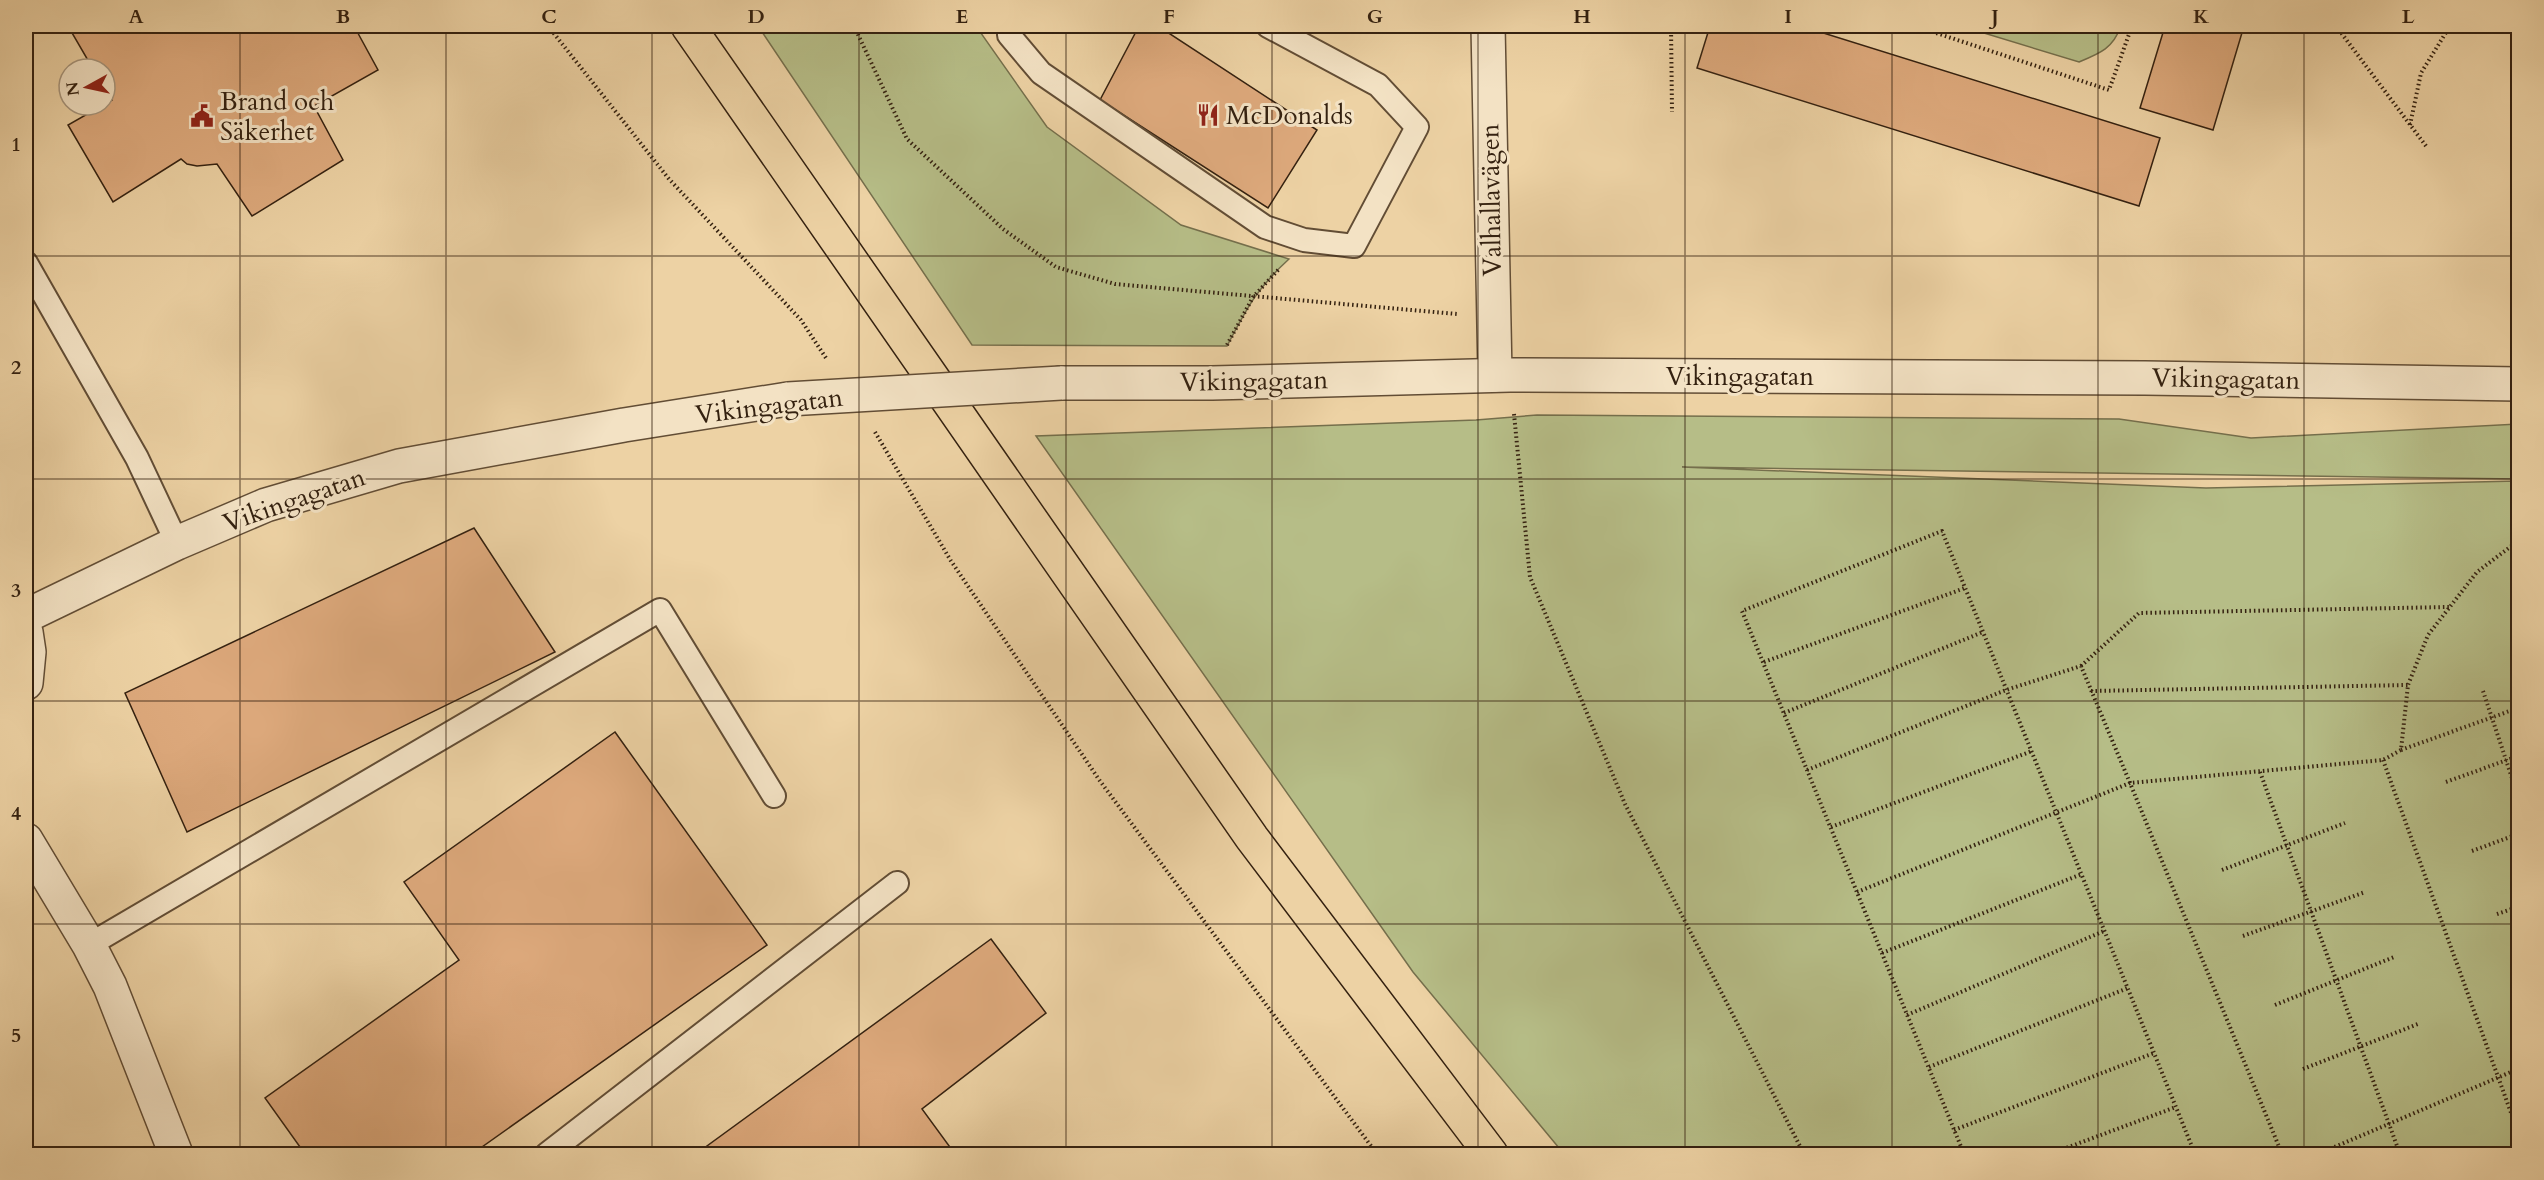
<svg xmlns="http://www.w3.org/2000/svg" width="2544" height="1180" font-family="Cardo,serif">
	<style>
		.green { fill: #b6bd87; stroke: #756f4c; stroke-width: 1.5 }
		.building { fill: #dda97c; stroke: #342110; stroke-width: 1.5 }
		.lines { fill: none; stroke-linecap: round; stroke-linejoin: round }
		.service-casing { stroke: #624d35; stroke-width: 26 }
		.minor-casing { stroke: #624d35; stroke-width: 36 }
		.tertiary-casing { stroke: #624d35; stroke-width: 36 }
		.trunk-casing { stroke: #342110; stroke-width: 36 }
		.path { stroke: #342110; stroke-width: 4; stroke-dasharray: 1.5 3; stroke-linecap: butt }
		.service { stroke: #f3e2c4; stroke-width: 22 }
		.minor { stroke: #f3e2c4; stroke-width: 33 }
		.tertiary { stroke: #f3e2c4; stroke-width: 33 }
		.trunk { stroke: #edd2a4; stroke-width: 33 }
		.tertiary-bridge-casing { stroke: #624d35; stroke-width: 36; stroke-linecap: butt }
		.tertiary-bridge { stroke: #f3e2c4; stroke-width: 33 }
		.grid { fill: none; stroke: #342110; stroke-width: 1.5; stroke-opacity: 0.55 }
		.labels { text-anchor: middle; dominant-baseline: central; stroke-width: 6; stroke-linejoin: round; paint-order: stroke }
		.poi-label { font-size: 26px; fill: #342110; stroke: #f3e2c4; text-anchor: start }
		.street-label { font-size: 26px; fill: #342110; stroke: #f3e2c4 }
		.neatline { fill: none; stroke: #342110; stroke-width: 2 }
		.grid-label { font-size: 20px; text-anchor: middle; font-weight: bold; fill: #342110 }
	</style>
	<rect width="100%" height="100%" fill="#edd2a4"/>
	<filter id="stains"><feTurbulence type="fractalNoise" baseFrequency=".00333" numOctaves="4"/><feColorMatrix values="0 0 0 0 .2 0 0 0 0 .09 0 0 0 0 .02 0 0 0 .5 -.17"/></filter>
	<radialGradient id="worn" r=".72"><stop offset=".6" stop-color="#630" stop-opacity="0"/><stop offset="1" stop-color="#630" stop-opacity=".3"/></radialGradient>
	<!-- green -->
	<g class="green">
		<path d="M758 26H979L978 29 1047 127 1181 225 1289 259C1257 288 1247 308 1227 346L972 345Z"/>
		<path d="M1961 26H2121C2113 48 2101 53 2079 62Z"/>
		<path d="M1537 415 2119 419 2251 438 2518 424V479L1682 467 2206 488 2518 481V1154H1564L1413 972 1036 436 1476 420Z"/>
	</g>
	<!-- building -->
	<g class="building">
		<path d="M68 26H354L378 70 314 106 343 160 252 216 217 164 197 166 187 164 181 159 113 202 68 125 112 100 105 89V69H93Z"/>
		<path d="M1139 26H1158L1317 130 1268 208 1100 100Z"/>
		<path d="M1710 26H1801L2160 138 2139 206 1697 68Z"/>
		<path d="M2165 26H2244L2213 130 2140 108Z"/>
		<path d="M474 528 555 652 187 832 125 693Z"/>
		<path d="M615 732 767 945 472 1154H305L265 1098 459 960 404 882Z"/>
		<path d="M991 939 1046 1013 922 1109 955 1154H696Z"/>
	</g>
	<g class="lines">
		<!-- service casing -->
		<g class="service-casing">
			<g id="service">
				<path d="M1010 26 1009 35 1041 73 1265 227 1304 240 1354 246 1417 127 1378 85 1268 26"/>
				<path d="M26 263 137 458 177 543"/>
				<path d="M89 945 660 610 774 796"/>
				<path d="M547 1154 897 883"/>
			</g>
		</g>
		<!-- minor casing -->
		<g class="minor-casing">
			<g id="minor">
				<path d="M1488 26 1495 375"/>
				<path d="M26 840 89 945 110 986 176 1154"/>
			</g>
		</g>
		<!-- tertiary casing -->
		<g class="tertiary-casing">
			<g id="tertiary">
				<path d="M1061 383H1212L1510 375 2145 378 2518 384"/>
				<path d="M26 616 177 543 266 505 399 466 624 425 788 399"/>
				<path d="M26 632 29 652 26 683"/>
			</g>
		</g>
		<!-- trunk casing -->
		<g class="trunk-casing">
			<path id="trunk" d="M688 26 1252 838 1491 1154"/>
		</g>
		<!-- path -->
		<g class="path">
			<path d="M548 26 669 179 801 320 826 358"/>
			<path d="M854 26 907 139 1003 229 1056 267 1115 284 1457 314"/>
			<path d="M1671 26 1672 112"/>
			<path d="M1915 26 2109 90 2132 26"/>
			<path d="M2336 26 2426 146"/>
			<path d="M2410 125 2421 73 2450 26"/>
			<path d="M1227 345 1253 297 1280 268"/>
			<path d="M1514 414 1530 577 1625 804 1804 1154"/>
			<path d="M875 432 951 561 1100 781 1377 1154"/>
			<path d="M1764 662 1965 588"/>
			<path d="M2081 666 2139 613 2449 607"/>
			<path d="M2091 691 2408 685"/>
			<path d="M2483 691 2518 796"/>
			<path d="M1784 713 1983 632"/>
			<path d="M2401 750 2518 708"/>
			<path d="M2383 760 2518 1132"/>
			<path d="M1807 770 2006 690 2081 666 2130 783 2383 760 2401 750 2408 685 2428 635 2477 572 2518 541"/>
			<path d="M2260 772 2400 1154"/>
			<path d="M2446 782 2518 756"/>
			<path d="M1831 827 2032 751"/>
			<path d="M2472 851 2518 834"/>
			<path d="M2222 870 2345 823"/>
			<path d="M1857 892 2130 783 2282 1154"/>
			<path d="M2497 914 2518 907"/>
			<path d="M2243 936 2365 892"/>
			<path d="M1882 953 2082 874"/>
			<path d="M2275 1005 2394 957"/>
			<path d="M1907 1015 2104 931"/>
			<path d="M1929 1067 2128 988"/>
			<path d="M2303 1069 2418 1024"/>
			<path d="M1954 1130 2154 1053"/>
			<path d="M1964 1154 1742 611 1942 531 2195 1154"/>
			<path d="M2050 1154 2176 1107"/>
			<path d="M2318 1154 2518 1069"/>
		</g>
		<!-- service -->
		<use href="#service" class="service"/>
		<!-- minor -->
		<use href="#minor" class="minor"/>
		<!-- tertiary -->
		<use href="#tertiary" class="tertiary"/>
		<!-- trunk -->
		<use href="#trunk" class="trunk"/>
		<!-- tertiary-bridge casing -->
		<g class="tertiary-bridge-casing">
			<path id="tertiary-bridge" d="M788 399 1061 383"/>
		</g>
		<!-- tertiary-bridge -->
		<use href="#tertiary-bridge" class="tertiary-bridge"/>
	</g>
	<!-- grid -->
	<path class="grid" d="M240 26V1154M446 26V1154M652 26V1154M859 26V1154M1066 26V1154M1272 26V1154M1478 26V1154M1685 26V1154M1892 26V1154M2098 26V1154M2304 26V1154M26 256H2518M26 479H2518M26 701H2518M26 924H2518"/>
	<!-- icons -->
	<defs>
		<g id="restaurant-bare" transform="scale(1.8)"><path d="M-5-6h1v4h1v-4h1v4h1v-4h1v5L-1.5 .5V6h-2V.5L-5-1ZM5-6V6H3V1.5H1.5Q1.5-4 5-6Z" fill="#8f2418" stroke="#f3e2c4" stroke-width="2.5" paint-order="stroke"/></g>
		<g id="civic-bare" transform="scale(1.8)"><path d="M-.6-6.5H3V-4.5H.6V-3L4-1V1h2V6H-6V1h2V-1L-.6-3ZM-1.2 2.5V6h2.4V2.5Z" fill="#8f2418" stroke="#f3e2c4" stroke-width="2.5" paint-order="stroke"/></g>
	</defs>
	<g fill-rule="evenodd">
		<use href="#restaurant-bare" x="1208" y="115"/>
		<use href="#civic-bare" x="202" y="116"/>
	</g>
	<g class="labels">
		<!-- poi labels -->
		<g class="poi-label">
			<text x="220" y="101">Brand och<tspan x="220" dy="30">Säkerhet</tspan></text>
			<text x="1226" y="115">McDonalds</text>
		</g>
		<!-- street labels -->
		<g class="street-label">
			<text transform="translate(1491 200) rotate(-91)">Valhallavägen</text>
			<text x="1740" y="376">Vikingagatan</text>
			<text transform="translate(2226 379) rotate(1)">Vikingagatan</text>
			<text transform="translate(1254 381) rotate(-1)">Vikingagatan</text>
			<text transform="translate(769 406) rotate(-7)">Vikingagatan</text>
			<text transform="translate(294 500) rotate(-19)">Vikingagatan</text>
		</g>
	</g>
	<!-- margin -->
	<rect width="2544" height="1180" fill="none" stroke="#edd2a4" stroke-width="66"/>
	<!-- north arrow -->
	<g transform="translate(87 87) rotate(262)"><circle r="28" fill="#f3e2c4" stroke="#a7957c" stroke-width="1.5"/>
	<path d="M0-4.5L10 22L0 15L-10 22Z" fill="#8f2418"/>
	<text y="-9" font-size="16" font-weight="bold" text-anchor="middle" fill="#342110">N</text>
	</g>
	<rect x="33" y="33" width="2478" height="1114" class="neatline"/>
	<g class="grid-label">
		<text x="136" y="23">A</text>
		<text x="343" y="23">B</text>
		<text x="549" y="23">C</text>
		<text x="756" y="23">D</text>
		<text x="962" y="23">E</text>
		<text x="1169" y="23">F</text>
		<text x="1375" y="23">G</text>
		<text x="1582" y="23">H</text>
		<text x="1788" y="23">I</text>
		<text x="1995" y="23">J</text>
		<text x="2201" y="23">K</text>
		<text x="2408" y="23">L</text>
		<text x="16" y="151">1</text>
		<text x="16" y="374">2</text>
		<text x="16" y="597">3</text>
		<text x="16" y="820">4</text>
		<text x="16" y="1042">5</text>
	</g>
	<rect width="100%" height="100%" filter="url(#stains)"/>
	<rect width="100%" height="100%" fill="url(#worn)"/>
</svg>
